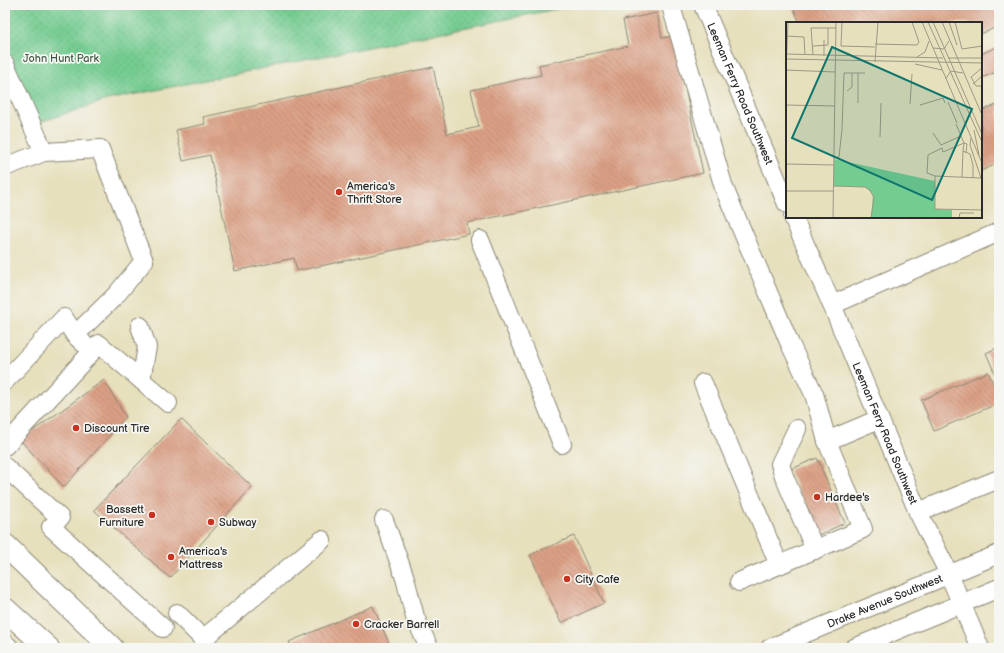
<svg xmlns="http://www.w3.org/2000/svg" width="1004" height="653" font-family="'Balsamiq Sans',sans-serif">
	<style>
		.park { fill: url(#park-dots); stroke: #507c5e }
		.building { fill: url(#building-back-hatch) }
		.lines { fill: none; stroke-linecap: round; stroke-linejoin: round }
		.minor-casing { stroke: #898674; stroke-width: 20 }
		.major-casing { stroke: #898674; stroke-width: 24 }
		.highway-casing { stroke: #898674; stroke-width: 24 }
		.minor { stroke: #fff; stroke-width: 18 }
		.major { stroke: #fff; stroke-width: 22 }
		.highway { stroke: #fff; stroke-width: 22 }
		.poi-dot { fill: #c8321e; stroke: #f6f6f2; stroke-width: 1.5 }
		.labels { text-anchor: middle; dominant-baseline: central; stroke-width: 3.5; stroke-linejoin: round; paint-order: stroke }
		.park-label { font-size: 11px; fill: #415b4a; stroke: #f6f6f2 }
		.street-label { font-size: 11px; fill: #2b2b2b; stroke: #f6f6f2 }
		.poi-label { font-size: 11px; fill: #2b2b2b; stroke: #f6f6f2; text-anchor: start }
		.inset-road { fill: none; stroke: #9c9883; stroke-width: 1 }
		.view { fill: #0f766e; fill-opacity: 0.15; stroke: #0f766e; stroke-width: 2 }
		.inset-edge { fill: none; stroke: #2b2b2b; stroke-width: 2 }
	</style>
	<defs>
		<pattern id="park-dots" width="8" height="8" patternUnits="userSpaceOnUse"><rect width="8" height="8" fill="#75cc91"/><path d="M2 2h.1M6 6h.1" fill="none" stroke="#65af7d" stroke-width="1.8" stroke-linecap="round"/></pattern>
		<pattern id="building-back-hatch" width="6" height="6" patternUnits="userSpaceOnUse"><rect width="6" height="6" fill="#dca085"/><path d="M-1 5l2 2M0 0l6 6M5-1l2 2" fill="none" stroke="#b3836d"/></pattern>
	</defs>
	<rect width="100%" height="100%" fill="#f6f6f2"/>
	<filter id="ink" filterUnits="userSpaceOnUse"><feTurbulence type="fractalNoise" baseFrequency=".025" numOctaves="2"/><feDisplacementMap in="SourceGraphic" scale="8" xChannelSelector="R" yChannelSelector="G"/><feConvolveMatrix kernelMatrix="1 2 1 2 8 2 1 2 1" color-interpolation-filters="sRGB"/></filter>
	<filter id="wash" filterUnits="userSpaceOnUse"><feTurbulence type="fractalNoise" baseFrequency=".012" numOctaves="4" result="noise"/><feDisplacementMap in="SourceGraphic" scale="16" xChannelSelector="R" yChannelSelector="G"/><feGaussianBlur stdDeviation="0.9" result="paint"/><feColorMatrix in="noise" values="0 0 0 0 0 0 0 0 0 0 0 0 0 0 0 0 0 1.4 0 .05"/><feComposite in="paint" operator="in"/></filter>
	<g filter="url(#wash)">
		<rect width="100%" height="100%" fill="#e7e0bd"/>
		<!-- park -->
		<path class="park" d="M5 5H576L107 100 31 125 5 64Z"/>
		<g id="blocks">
			<!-- building -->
			<g class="building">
				<path d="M792 5H999V26L981 34V23H800Z"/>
				<path d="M657 13 662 38 674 36 703 173 467 223 469 234 297 271 294 258 235 271 210 155 183 161 176 130 205 124 203 117 433 67 447 134 479 127 471 90 541 75 539 65 628 46 623 20Z"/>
				<path d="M999 46V71L981 78V54Z"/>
				<path d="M999 104V163L981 171V111Z"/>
				<path d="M999 347V383L986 353Z"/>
				<path d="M988 372 999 397V403L934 431 921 400Z"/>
				<path d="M104 380 126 417 64 487 20 440Z"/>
				<path d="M181 419 252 487 170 578 94 510Z"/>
				<path d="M817 458 845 523 818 535 789 470Z"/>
				<path d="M574 536 604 603 561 623 530 555Z"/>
				<path d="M373 606 391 648H292L289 642Z"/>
			</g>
		</g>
	</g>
	<g filter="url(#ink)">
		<use href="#blocks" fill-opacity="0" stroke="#898674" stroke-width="1"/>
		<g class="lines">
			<!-- minor casing -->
			<g class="minor-casing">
				<g id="minor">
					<path d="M672 5 671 6 724 188 790 344 814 394 827 441 863 529 739 582"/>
					<path id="s1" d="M703 5 787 204"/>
					<path d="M5 64 44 152 5 167"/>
					<path d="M44 152 100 149 144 261 116 295 75 335"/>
					<path id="s2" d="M793 217 832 305 918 512 949 574 980 648"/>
					<path d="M480 240 562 444"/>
					<path d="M832 305 999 232"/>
					<path d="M140 326 147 347 141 380"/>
					<path d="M5 381 64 318 75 335 83 343"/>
					<path d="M703 383 779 565"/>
					<path d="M797 429 780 464 784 476 815 550"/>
					<path d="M827 441 879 419"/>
					<path d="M5 446 99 344 168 403"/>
					<path d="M5 467 60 518"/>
					<path d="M918 512 999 479"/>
					<path d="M384 520 405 578 415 617 429 648"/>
					<path d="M51 527 163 628"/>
					<path d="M177 613 203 639 322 540"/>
					<path id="s3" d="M770 648 999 554"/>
					<path d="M854 648 999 588"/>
				</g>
			</g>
			<!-- major casing -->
			<g class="major-casing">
				<path id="major" d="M5 545 112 648"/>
			</g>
			<!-- highway casing -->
			<g class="highway-casing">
				<g id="highway">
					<path d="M5 609 48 648"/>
					<path d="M5 646 7 648"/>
				</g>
			</g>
			<!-- minor -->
			<use href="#minor" class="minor"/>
			<!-- major -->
			<use href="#major" class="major"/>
			<!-- highway -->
			<use href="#highway" class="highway"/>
		</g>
	</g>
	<!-- markers -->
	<g class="poi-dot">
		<circle cx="339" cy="192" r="4"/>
		<circle cx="76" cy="428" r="4"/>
		<circle cx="817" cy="497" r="4"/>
		<circle cx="152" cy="515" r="4"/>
		<circle cx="211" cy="522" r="4"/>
		<circle cx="171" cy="557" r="4"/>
		<circle cx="567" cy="579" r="4"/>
		<circle cx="356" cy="624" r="4"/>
	</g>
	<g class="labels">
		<!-- park labels -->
		<g class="park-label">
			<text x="61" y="58">John Hunt Park</text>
		</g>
		<!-- street labels -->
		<g class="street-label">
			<text stroke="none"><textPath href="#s1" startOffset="96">Leeman Ferry Road Southwest</textPath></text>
			<text stroke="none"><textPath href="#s2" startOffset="235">Leeman Ferry Road Southwest</textPath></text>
			<text stroke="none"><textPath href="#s3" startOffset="124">Drake Avenue Southwest</textPath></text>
		</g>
		<!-- poi labels -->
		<g class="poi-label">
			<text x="347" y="186">America's<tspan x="347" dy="13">Thrift Store</tspan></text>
			<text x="84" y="428">Discount Tire</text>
			<text x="825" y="497">Hardee's</text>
			<text x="144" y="509" text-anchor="end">Bassett<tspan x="144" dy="13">Furniture</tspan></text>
			<text x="219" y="522">Subway</text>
			<text x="179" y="551">America's<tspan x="179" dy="13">Mattress</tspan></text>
			<text x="575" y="579">City Cafe</text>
			<text x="364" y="624">Cracker Barrell</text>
		</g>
	</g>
	<!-- overview -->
	<g transform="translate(786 22)">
		<rect width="196" height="196" fill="#e7e0bd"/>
		<path d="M48 137 149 159V187L166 188V196H85L87 172 79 165 47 164Z" fill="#75cc91"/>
		<path class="inset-road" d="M56 0 55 24 89 25M136 0 196 141M142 0 196 120M147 0 196 112M156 0 196 93M163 0 171 23M169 0 176 27 196 24M0 14 18 15 19 33M89 22 131 23 133 20 126 0M27 24 42 23V6M147 26 158 27 163 19M0 32 157 36M27 33 25 6H50M38 34V18M131 35 139 30 143 19M162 36H196M0 37 196 41M89 40 92 0M129 42 156 48M196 46 185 55 190 64H196M0 48 49 50M0 48 2 0M160 56 165 49 177 51M187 62 196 54M61 69 66 65V51M162 80 171 101M72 81V51M124 82 126 52M0 83 49 84M134 83 157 76 159 81M188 108 193 133M147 111 155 123 175 114 170 102M94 115 95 81M185 116 184 123 195 156M178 121 177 129 184 132 187 143V156M178 121 181 122 180 131M156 126 157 130 178 121 175 114M48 136 53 135 56 107 58 51H79M0 142 48 143M149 154 141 151 142 133 156 126M176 155 177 129M195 156 149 154V187L196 188M47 164 79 165 84 168 88 176 85 196M0 169H47M47 196 50 0M173 196 174 191H188"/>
		<path class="view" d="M46 25 186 87 146 178 6 116Z"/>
		<rect width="196" height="196" class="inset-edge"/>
	</g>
	<!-- margin -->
	<rect width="1004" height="653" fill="none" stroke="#f6f6f2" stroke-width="20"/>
</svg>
